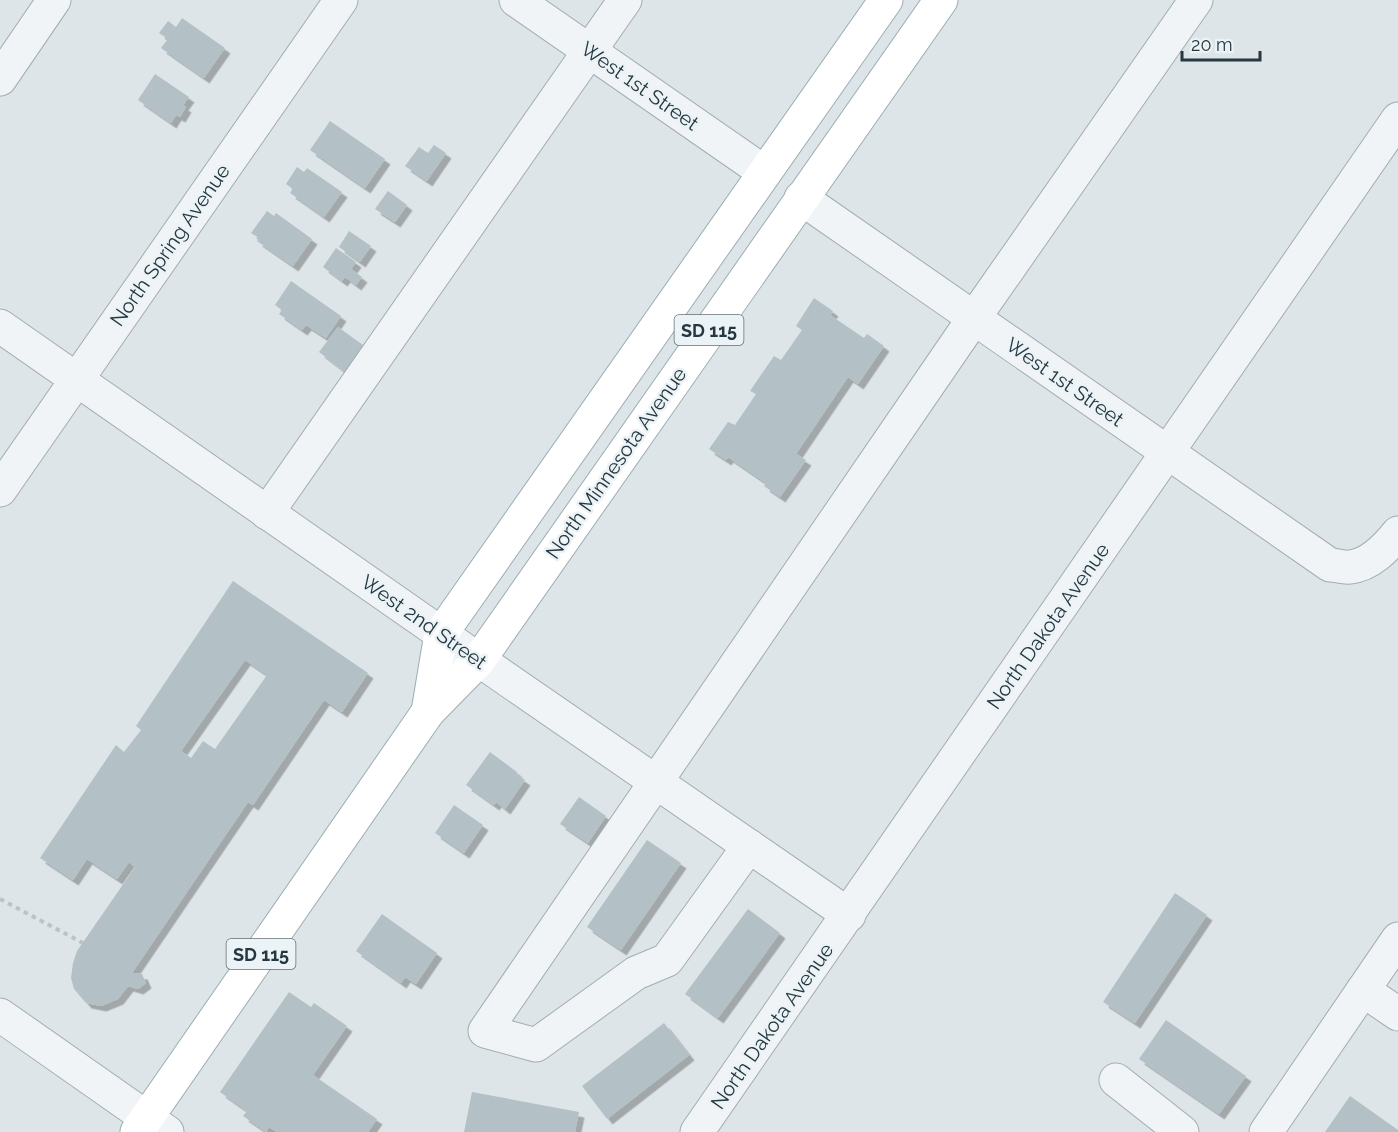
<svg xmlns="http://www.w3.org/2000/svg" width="1398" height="1132" font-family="Raleway,sans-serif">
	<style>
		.building { fill: #b3c0c6; fill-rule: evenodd; filter: url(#shadow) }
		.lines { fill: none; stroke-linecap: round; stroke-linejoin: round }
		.minor-casing { stroke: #a2adb2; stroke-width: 35 }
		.major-casing { stroke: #9baeb5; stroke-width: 35 }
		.path { stroke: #bbc3c7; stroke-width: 4; stroke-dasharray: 4.5 4.5; stroke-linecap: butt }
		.minor { stroke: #f0f4f6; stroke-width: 33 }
		.major { stroke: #fff; stroke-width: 33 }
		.labels { text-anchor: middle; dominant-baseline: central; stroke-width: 5; stroke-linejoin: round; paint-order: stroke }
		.shield { fill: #ecf3f6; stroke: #616f77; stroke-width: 1.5 }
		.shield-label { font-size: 18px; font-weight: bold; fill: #253740 }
		.street-label { font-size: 20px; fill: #253740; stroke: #ecf3f6 }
	</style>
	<defs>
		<filter id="shadow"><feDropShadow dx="5.5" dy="5.5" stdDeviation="0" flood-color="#0004"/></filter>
	</defs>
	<rect width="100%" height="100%" fill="#dde5e8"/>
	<!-- building -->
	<g class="building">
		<path d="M182 18 225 48 204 78 161 48 168 39 159 33 168 21 176 27Z"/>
		<path d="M155 74 189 97 183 105 186 107 180 117 176 115 171 123 138 100Z"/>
		<path d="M330 121 385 159 365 188 310 150Z"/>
		<path d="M434 145 446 153 427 181 405 166 419 147 428 153Z"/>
		<path d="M297 167 304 172 307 168 342 192 324 217 290 193 293 189 286 184Z"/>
		<path d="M388 191 407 205 395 222 375 209Z"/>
		<path d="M267 211 274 216 276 213 312 239 293 266 257 241 259 238 251 233Z"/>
		<path d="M349 231 371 246 360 262 339 247Z"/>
		<path d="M336 248 356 262 351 269 362 277 356 285 345 277 342 281 323 267Z"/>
		<path d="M291 281 341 316 326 338 306 325 302 330 279 314 282 310 275 305Z"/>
		<path d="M814 298 833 311 830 315 864 338 867 334 884 346 858 384 848 377 796 454 806 460 780 497 764 486 766 483 728 457 726 460 709 449 728 422 735 425 756 394 750 391 774 356 781 360 802 330 796 326Z"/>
		<path d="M338 327 363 345 344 371 319 352Z"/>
		<path d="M233 581 368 673 342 712 324 700 253 805 248 802 132 973 142 974 146 983 138 989 128 986 118 999 101 1006 86 1003 74 989 71 978 73 963 77 951 135 867 129 862 117 879 87 859 73 880 40 858 116 745 124 752 141 730 136 726ZM245 660 267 675 215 749 203 741 191 758 181 751Z"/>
		<path d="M490 752 517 772 516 774 525 780 505 809 496 802 494 805 466 785Z"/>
		<path d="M579 797 606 816 588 843 560 824Z"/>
		<path d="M454 805 483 825 464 853 435 833Z"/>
		<path d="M647 840 681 863 621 950 587 927Z"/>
		<path d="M1175 893 1207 915 1135 1023 1103 1002Z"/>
		<path d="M748 909 780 933 718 1018 685 994Z"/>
		<path d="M382 914 437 953 416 984 405 977 401 983 356 951Z"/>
		<path d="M289 992 311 1007 314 1003 347 1026 313 1075 377 1119 368 1132H277L269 1127 266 1132 243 1116 247 1111 220 1092Z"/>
		<path d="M1166 1020 1246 1076 1219 1114 1139 1059Z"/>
		<path d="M664 1023 689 1055 607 1119 582 1086Z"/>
		<path d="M472 1092 579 1112 575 1132H464Z"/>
		<path d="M1350 1096 1398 1130V1132H1325Z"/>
	</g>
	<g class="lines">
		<!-- minor casing -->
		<g class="minor-casing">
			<g id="minor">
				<path d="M516 0 764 172"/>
				<path d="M0 79 54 0"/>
				<path d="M801 198 1330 565C1336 565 1344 568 1350 567 1370 565 1386 548 1398 533"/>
				<path d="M0 326 479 660 849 915"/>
				<path d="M0 490 341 0"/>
				<path d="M267 513 625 0"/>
				<path d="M749 846 667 960 636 973 536 1045 485 1031 974 318 1196 0"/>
				<path d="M1363 990 1398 1014"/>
				<path d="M0 1015 167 1132"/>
				<path d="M1116 1080 1182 1132"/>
				<path d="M697 1132 1398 119"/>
				<path d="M1266 1132 1398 939"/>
			</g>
		</g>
		<!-- major casing -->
		<g class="major-casing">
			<g id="major">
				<path d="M428 712 441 634 886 0"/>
				<path d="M137 1132 428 712 479 660 941 0"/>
			</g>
		</g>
		<!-- path -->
		<path class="path" d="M0 899 83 943"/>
		<!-- minor -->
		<use href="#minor" class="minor"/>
		<!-- major -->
		<use href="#major" class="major"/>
	</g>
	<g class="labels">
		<!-- shield labels -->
		<g class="shield">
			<rect x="674.5" y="315" width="69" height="30" rx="4.5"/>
			<rect x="226.5" y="939" width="69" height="30" rx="4.5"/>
		</g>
		<g class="shield-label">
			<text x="709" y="330">SD 115</text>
			<text x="261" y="954">SD 115</text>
		</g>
		<!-- street labels -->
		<g class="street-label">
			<text transform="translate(640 86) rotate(35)">West 1st Street</text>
			<text transform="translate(170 245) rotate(-55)">North Spring Avenue</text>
			<text transform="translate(1065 382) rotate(35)">West 1st Street</text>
			<text transform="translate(616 463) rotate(-55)">North Minnesota Avenue</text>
			<text transform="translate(424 622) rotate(35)">West 2nd Street</text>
			<text transform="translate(1048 626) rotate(-55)">North Dakota Avenue</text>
			<text transform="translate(772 1026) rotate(-55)">North Dakota Avenue</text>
		</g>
	</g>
	<!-- scale -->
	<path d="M1182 51v9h78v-9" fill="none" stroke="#253740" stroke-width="3"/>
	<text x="1191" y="51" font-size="18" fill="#253740" stroke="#ecf3f6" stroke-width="4.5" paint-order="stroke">20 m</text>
</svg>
